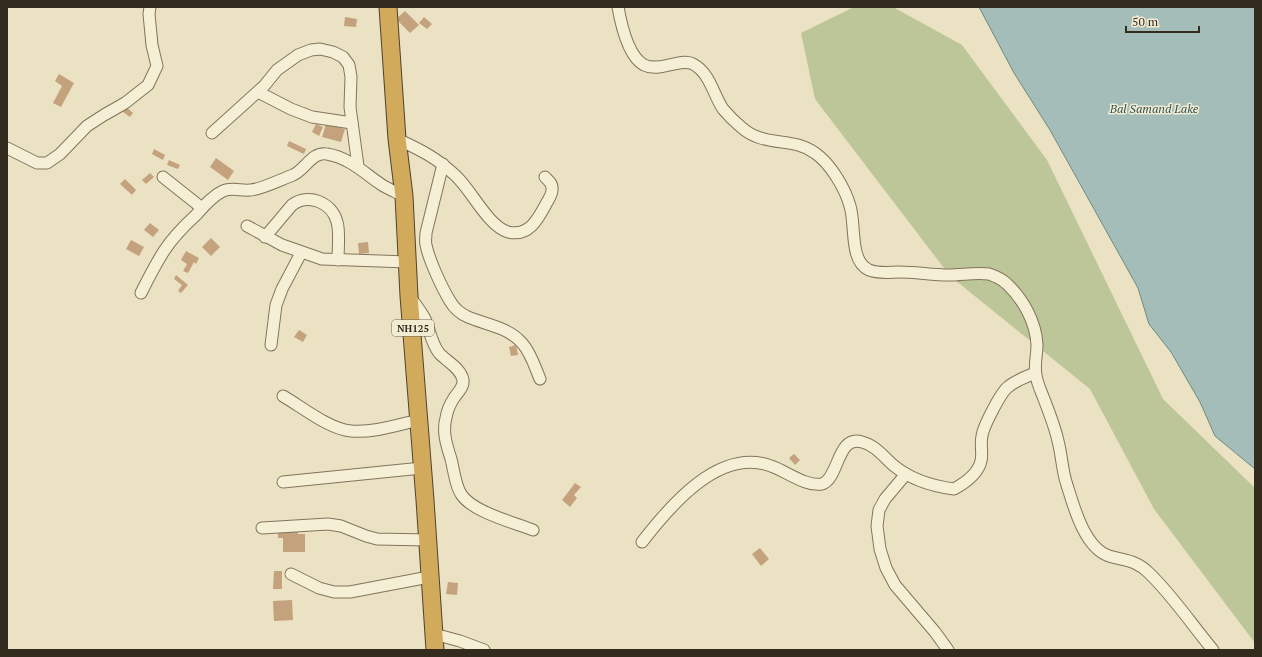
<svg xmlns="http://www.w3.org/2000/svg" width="1262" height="657" font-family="'PT Serif',serif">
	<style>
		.green { fill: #bcc698 }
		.water { fill: #a5bdb8; stroke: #6d8a86 }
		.building { fill: #c4a27d }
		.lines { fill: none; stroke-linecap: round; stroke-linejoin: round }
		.minor-casing { stroke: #82745c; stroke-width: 13 }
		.highway-casing { stroke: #504230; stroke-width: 19 }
		.minor { stroke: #f5efd6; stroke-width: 11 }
		.highway { stroke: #d2aa5b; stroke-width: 17 }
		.labels { text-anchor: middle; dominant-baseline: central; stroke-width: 3; stroke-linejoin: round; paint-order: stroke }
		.shield { fill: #f2ecd2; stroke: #6c6554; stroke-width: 1 }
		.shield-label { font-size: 10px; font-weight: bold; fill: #332b1e }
		.water-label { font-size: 12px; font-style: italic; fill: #2f5052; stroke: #f2ecd2 }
	</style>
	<rect width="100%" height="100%" fill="#eae2c3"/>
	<!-- green -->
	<path class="green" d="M854 7H893L962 45 1047 160 1163 399 1255 488V643L1154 509 1090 389 950 276 815 99 801 33Z"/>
	<!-- water -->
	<path class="water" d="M979 7H1255V469L1215 436 1200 402 1171 352 1149 324 1138 288 1050 130 1014 73Z"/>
	<!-- building -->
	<g class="building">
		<path d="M405 11 419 25 410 33 396 19Z"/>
		<path d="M345 17 357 19 356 27 344 26Z"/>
		<path d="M424 17 432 24 427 29 419 23Z"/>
		<path d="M59 74 74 83 61 107 53 103 62 86 55 81Z"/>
		<path d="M126 107 133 113 130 117 123 112Z"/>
		<path d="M316 124 323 127 319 136 312 132Z"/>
		<path d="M326 124 345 129 341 142 322 137Z"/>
		<path d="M289 141 306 149 304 154 287 146Z"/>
		<path d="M154 149 165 155 163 160 152 154Z"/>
		<path d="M216 158 234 171 228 180 210 167Z"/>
		<path d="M169 160 180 165 178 169 167 165Z"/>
		<path d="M150 173 154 177 146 184 142 180Z"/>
		<path d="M125 179 136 190 132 195 120 184Z"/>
		<path d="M150 223 159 230 153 237 144 230Z"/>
		<path d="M211 238 220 247 211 256 202 247Z"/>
		<path d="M131 240 144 247 139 256 126 249Z"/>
		<path d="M368 242 369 253 359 254 358 243Z"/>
		<path d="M186 251 199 258 196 264 194 262 188 273 183 271 187 264 181 260Z"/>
		<path d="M176 275 188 285 181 293 178 291 182 285 174 279Z"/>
		<path d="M299 330 307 335 303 342 294 337Z"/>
		<path d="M516 345 518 355 511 356 509 347Z"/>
		<path d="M794 454 800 460 795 465 789 458Z"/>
		<path d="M575 483 581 487 574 495 577 498 570 507 562 500Z"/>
		<path d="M298 529V534H305V552H283V538H278V531Z"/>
		<path d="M760 548 769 559 761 566 752 554Z"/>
		<path d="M274 571H282V589H273Z"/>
		<path d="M448 582 458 583 457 595 446 594Z"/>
		<path d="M292 600 293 620 274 621 273 601Z"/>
	</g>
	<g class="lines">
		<!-- minor casing -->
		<g class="minor-casing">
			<g id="minor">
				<path d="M618 7C621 24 628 56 644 65 652 69 661 67 669 65 676 64 686 60 693 64 710 73 713 94 723 109 728 115 735 122 741 127 764 148 792 136 815 153 830 163 845 188 850 206 856 225 849 261 869 270 879 274 890 272 899 272 916 272 932 275 949 275 962 275 976 272 989 274 995 276 1002 279 1007 284 1023 299 1036 322 1037 345 1037 355 1034 365 1036 375 1037 383 1041 391 1044 399 1049 412 1055 427 1058 441 1062 456 1062 471 1067 485 1074 508 1085 548 1109 556 1126 561 1136 560 1149 573 1173 596 1192 625 1213 650"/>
				<path d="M258 92 291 109 312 117 352 123"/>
				<path d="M212 133 264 86 277 70 298 55 311 50 320 49 333 52 343 57 349 65 351 77 350 107 358 166"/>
				<path d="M397 139C421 150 437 158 456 176 472 191 488 226 508 232 529 237 538 219 546 204 548 200 552 195 552 190 553 184 549 181 545 177"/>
				<path d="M7 148 37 163H47L60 154 87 126 104 115 125 103 148 85 157 66 152 45 149 14 150 7"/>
				<path d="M443 164 426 233C426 237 425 241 426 245 429 260 442 288 450 301 454 308 461 314 468 317 487 325 508 327 522 343 531 353 535 367 540 379"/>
				<path d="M163 177 202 208"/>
				<path d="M247 226 282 245 322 259 408 262"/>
				<path d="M265 237 292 205C308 193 332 202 337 222 340 231 338 250 338 260"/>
				<path d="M141 293C148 279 155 265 164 251 173 237 184 226 196 215 204 206 212 196 223 191 232 187 241 191 250 190 260 190 282 179 293 175 305 170 312 151 327 154 350 158 364 173 382 185 388 189 396 192 404 196"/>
				<path d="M410 297C415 304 421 311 425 319 430 330 431 343 439 353 446 361 461 368 463 380 464 387 458 392 454 398 450 404 447 411 446 418 442 432 447 446 451 459 454 470 455 485 461 494 472 512 513 522 533 530"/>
				<path d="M271 345 276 305 282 289 301 253"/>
				<path d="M283 396C302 407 329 429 351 431 373 433 397 425 419 420"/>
				<path d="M906 474 885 499 879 510 877 526 880 549 886 568 895 585 935 632 948 650"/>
				<path d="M283 482 422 468"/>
				<path d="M262 528 328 524 341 526 366 536 377 539 427 540"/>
				<path d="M642 542C670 506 719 447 771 466 786 471 806 487 822 484 839 479 837 434 862 442 875 445 884 457 893 465 911 480 931 486 954 489 965 483 978 474 981 461 983 453 980 444 982 436 983 427 1001 392 1008 387 1016 380 1026 377 1035 373"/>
				<path d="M291 574 319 588 334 592H350L429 577"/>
				<path d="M434 634 460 641 484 650"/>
			</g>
		</g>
		<!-- highway casing -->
		<g class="highway-casing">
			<path id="highway" d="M388 7 397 139 404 196 409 296 425 500 435 650"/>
		</g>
		<!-- minor -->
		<use href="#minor" class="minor"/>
		<!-- highway -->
		<use href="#highway" class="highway"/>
	</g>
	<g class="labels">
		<!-- shield labels -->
		<rect class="shield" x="392" y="320" width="42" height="16" rx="3"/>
		<g class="shield-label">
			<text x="413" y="328">NH125</text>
		</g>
		<!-- water labels -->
		<g class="water-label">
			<text x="1154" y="108">Bal Samand Lake</text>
		</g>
	</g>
	<!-- border -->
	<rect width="1262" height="657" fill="none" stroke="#332b1e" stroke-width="16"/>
	<!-- scale -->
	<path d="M1126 26v6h73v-6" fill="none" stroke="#332b1e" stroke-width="2"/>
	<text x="1132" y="26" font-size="12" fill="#332b1e" stroke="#f2ecd2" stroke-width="3" paint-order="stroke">50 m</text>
</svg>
